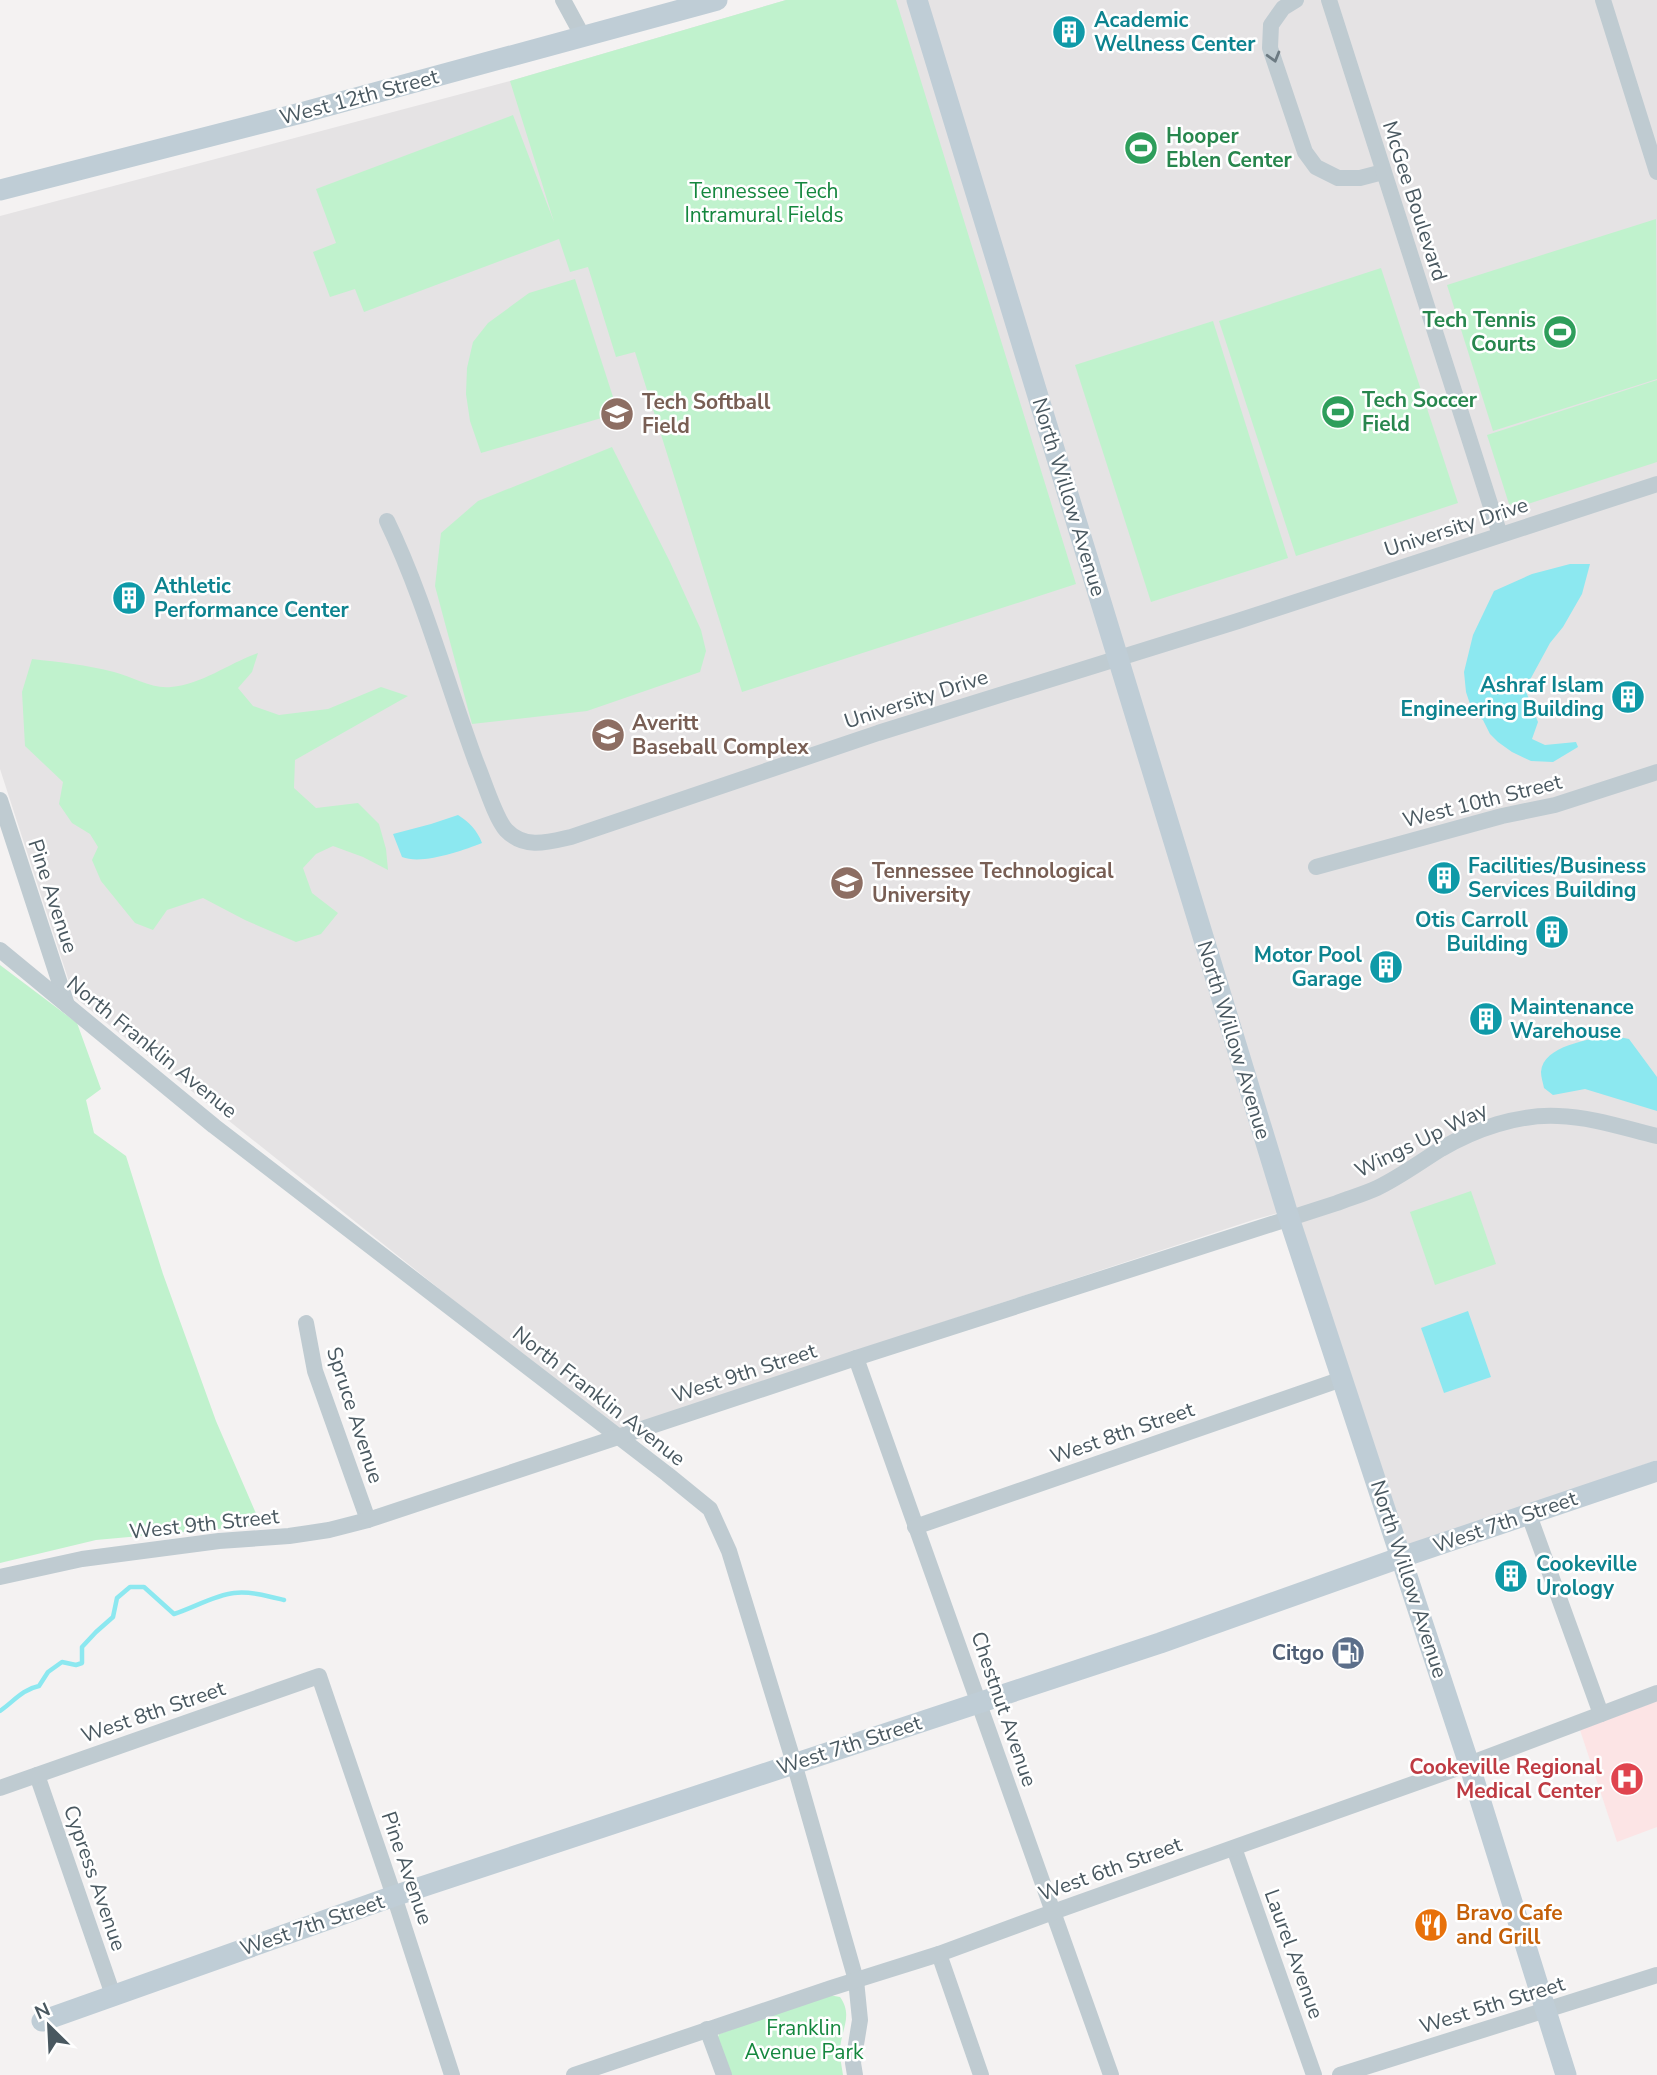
<svg xmlns="http://www.w3.org/2000/svg" width="1657" height="2075" font-family="'Nunito Sans',sans-serif">
	<style>
		.education { fill: #e5e3e4 }
		.medical { fill: #fce4e5 }
		.green { fill: #c0f2cd }
		.water { fill: #8ce8f0 }
		.lines { fill: none; stroke-linecap: round; stroke-linejoin: round }
		.stream { stroke: #8ce8f0; stroke-width: 4.5 }
		.street { stroke: #bfcbd1; stroke-width: 16 }
		.secondary { stroke: #bfcdd6; stroke-width: 21 }
		.oneway { stroke: #6c7a82 }
		.labels { text-anchor: middle; dominant-baseline: central; stroke-width: 5; stroke-linejoin: round; paint-order: stroke }
		.culture-label { font-size: 21px; font-weight: bold; fill: #0d838f; stroke: #fff; text-anchor: start }
		.street-label { font-size: 21px; fill: #495860; stroke: #fff }
		.leisure-label { font-size: 21px; font-weight: bold; fill: #27864d; stroke: #fff; text-anchor: start }
		.park-label { font-size: 21px; fill: #14873e; stroke: #fff }
		.education-label { font-size: 21px; font-weight: bold; fill: #785e54; stroke: #fff; text-anchor: start }
		.service-label { font-size: 21px; font-weight: bold; fill: #4e5e75; stroke: #fff; text-anchor: end }
		.health-label { font-size: 21px; font-weight: bold; fill: #be3a42; stroke: #fff; text-anchor: end }
		.food-label { font-size: 21px; font-weight: bold; fill: #c56008; stroke: #fff; text-anchor: start }
	</style>
	<rect width="100%" height="100%" fill="#f4f2f2"/>
	<!-- education -->
	<path class="education" d="M786 0H1657V1460L1408 1547 1296 1208 1253 1220 616 1430 74 997 0 769V216L510 81Z"/>
	<!-- medical -->
	<path class="medical" d="M1657 1701V1827L1617 1842 1580 1730Z"/>
	<!-- green -->
	<g class="green">
		<path d="M786 0H896L1076 584 742 692 635 352 616 357 588 267 570 272 559 239 364 312 355 289 330 297 313 252 336 243 316 189 513 115 554 222 510 81Z"/>
		<path d="M1656 219 1657 379 1493 431 1447 285Z"/>
		<path d="M1381 268 1458 503 1296 556 1219 321Z"/>
		<path d="M575 279 614 400 605 417 481 453 470 421 466 394 467 368 473 342 488 323 529 293Z"/>
		<path d="M1213 321 1288 558 1151 602 1075 365Z"/>
		<path d="M1657 380V462L1519 507 1509 504 1487 435Z"/>
		<path d="M612 447 670 562 701 630 706 651 700 672 587 711 472 724 435 586 441 533 478 501Z"/>
		<path d="M258 653 252 672 238 688 253 706 279 715 328 709 381 687 408 696 295 760 294 788 316 808 358 803 379 824 386 849 388 870 363 857 333 846 316 854 303 868 312 893 338 913 321 934 296 942 245 920 203 898 167 910 153 930 135 923 101 881 92 860 98 847 90 834 72 823 59 804 63 782 25 746 22 692 32 659C59 662 87 665 114 672 133 677 151 689 171 687 203 684 229 663 258 653Z"/>
		<path d="M0 965 77 1023 101 1089 86 1100 94 1133 126 1156 163 1274 216 1421 261 1525 96 1540 0 1563Z"/>
		<path d="M1471 1191 1496 1264 1435 1285 1410 1212Z"/>
		<path d="M829 1995 840 1997C854 2016 840 2031 840 2052 840 2059 842 2068 843 2075H730L717 2040 719 2034Z"/>
	</g>
	<!-- water -->
	<g class="water">
		<path d="M1570 564H1590L1582 594 1563 627 1550 643 1525 689 1538 722 1532 739 1545 745 1576 742 1578 747 1553 762 1531 761 1512 752 1498 742 1490 734 1483 720 1473 713 1466 692 1464 672 1473 635 1494 591 1532 574Z"/>
		<path d="M458 815C469 822 477 830 482 843 462 851 422 865 402 857L393 834 431 824Z"/>
		<path d="M1610 1035 1629 1039 1657 1077V1111L1585 1089 1553 1095 1544 1088C1543 1083 1541 1077 1541 1072 1543 1045 1590 1040 1610 1035Z"/>
		<path d="M1468 1311 1491 1377 1444 1393 1421 1328Z"/>
	</g>
	<g class="lines">
		<!-- stream -->
		<path class="stream" d="M0 1711C13 1702 23 1689 39 1686L48 1672 62 1662 76 1665 82 1663V1647L96 1632 113 1617 117 1598 130 1587H144L174 1614C193 1608 215 1595 234 1593 250 1591 268 1596 284 1600"/>
		<!-- street -->
		<g class="street">
			<path d="M563 0 582 35"/>
			<path d="M1296 0 1283 8 1271 25 1270 48 1305 152 1316 167 1338 178H1360L1383 172"/>
			<path d="M1329 0 1500 535"/>
			<path d="M1603 0 1657 172"/>
			<path d="M387 521C424 598 446 681 476 762 483 778 495 818 506 830 525 850 549 842 571 837L878 733 1238 621 1657 484"/>
			<path d="M0 800 67 1005"/>
			<path d="M1316 867 1502 816 1555 805 1657 772"/>
			<path d="M0 950 214 1126 667 1474 710 1509 729 1551 794 1763 856 1980 860 2020 853 2063 855 2075"/>
			<path d="M306 1323 315 1371 368 1520"/>
			<path d="M856 1358 1111 2075"/>
			<path d="M1529 1515 1601 1714"/>
			<path d="M915 1527 1342 1379"/>
			<path d="M0 1577 82 1559 219 1541 289 1536 329 1530 368 1520 856 1358 1337 1203C1350 1198 1364 1194 1377 1188 1400 1177 1420 1162 1441 1149 1475 1129 1518 1114 1558 1116 1592 1117 1624 1128 1657 1136"/>
			<path d="M37 1775 113 1995"/>
			<path d="M0 1788 319 1676 394 1896 452 2075"/>
			<path d="M1234 1848 1314 2075"/>
			<path d="M939 1954 981 2075"/>
			<path d="M707 2029 724 2075"/>
			<path d="M574 2075 831 1988 939 1954 1053 1912 1469 1764 1657 1693"/>
			<path d="M1340 2075 1657 1975"/>
		</g>
		<!-- secondary -->
		<g class="secondary">
			<path d="M917 0 1289 1218 1469 1764 1566 2075"/>
			<path d="M0 190 301 113 717 0"/>
			<path d="M42 2021 394 1896 1160 1643 1402 1557 1657 1471"/>
		</g>
	</g>
	<!-- one-way arrows -->
	<defs><path id="oneway-chevron" d="M-2-3.5L2.5 0L-2 3.5" fill="none" stroke-width="1.6" stroke-linecap="round" stroke-linejoin="round" transform="scale(1.75)"/></defs>
	<use class="oneway" href="#oneway-chevron" transform="translate(1274 57) rotate(74)"/>
	<!-- icons -->
	<defs>
		<g id="building-disc" transform="scale(1.75)"><circle r="9.5" fill="#0f9aa8" stroke="#fff"/><path d="M-4-6H4V6H1V3H-1V6H-4ZM-2.5-4.3h1.7v1.8h-1.7ZM.8-4.3h1.7v1.8H.8ZM-2.5-1h1.7V.8h-1.7ZM.8-1h1.7V.8H.8Z" fill="#fff"/></g>
		<g id="stadium-disc" transform="scale(1.75)"><circle r="9.5" fill="#2e9e5b" stroke="#fff"/><path d="M0-5a6.5 5 0 1 0 0 10a6.5 5 0 1 0 0-10ZM-3.5-1.8h7v3.6h-7Z" fill="#fff"/></g>
		<g id="university-disc" transform="scale(1.75)"><circle r="9.5" fill="#8d6e63" stroke="#fff"/><path d="M0-5L7-2L0 1L-7-2ZM-4 1L0 2.5L4 1V4Q0 6-4 4Z" fill="#fff"/></g>
		<g id="fuel-disc" transform="scale(1.75)"><circle r="9.5" fill="#5c6f8a" stroke="#fff"/><path d="M-5.5-6h7V0h2V4h1.3V-2.5L3-4.5l.8-.8L6-3V5H2.5V1h-1V6h-7ZM-4.2-4.7v3.2H.2V-4.7Z" fill="#fff"/></g>
		<g id="hospital-disc" transform="scale(1.75)"><circle r="9.5" fill="#e0444e" stroke="#fff"/><path d="M-5-5h3v3.5h4V-5h3V5h-3V1.5h-4V5h-3Z" fill="#fff"/></g>
		<g id="restaurant-disc" transform="scale(1.75)"><circle r="9.5" fill="#e8710a" stroke="#fff"/><path d="M-5-6h1v4h1v-4h1v4h1v-4h1v5L-1.5 .5V6h-2V.5L-5-1ZM5-6V6H3V1.5H1.5Q1.5-4 5-6Z" fill="#fff"/></g>
	</defs>
	<g fill-rule="evenodd">
		<use href="#building-disc" x="1069" y="32"/>
		<use href="#stadium-disc" x="1141" y="148"/>
		<use href="#stadium-disc" x="1560" y="332"/>
		<use href="#stadium-disc" x="1338" y="412"/>
		<use href="#university-disc" x="617" y="414"/>
		<use href="#building-disc" x="129" y="598"/>
		<use href="#building-disc" x="1628" y="697"/>
		<use href="#university-disc" x="608" y="735"/>
		<use href="#building-disc" x="1444" y="878"/>
		<use href="#university-disc" x="847" y="883"/>
		<use href="#building-disc" x="1552" y="932"/>
		<use href="#building-disc" x="1386" y="967"/>
		<use href="#building-disc" x="1486" y="1019"/>
		<use href="#building-disc" x="1511" y="1576"/>
		<use href="#fuel-disc" x="1348" y="1653"/>
		<use href="#hospital-disc" x="1627" y="1779"/>
		<use href="#restaurant-disc" x="1431" y="1925"/>
	</g>
	<g class="labels">
		<!-- culture labels -->
		<g class="culture-label">
			<text x="1094" y="20">Academic<tspan x="1094" dy="24">Wellness Center</tspan></text>
			<text x="154" y="586">Athletic<tspan x="154" dy="24">Performance Center</tspan></text>
			<text x="1604" y="685" text-anchor="end">Ashraf Islam<tspan x="1604" dy="24">Engineering Building</tspan></text>
			<text x="1468" y="866">Facilities/Business<tspan x="1468" dy="24">Services Building</tspan></text>
			<text x="1528" y="920" text-anchor="end">Otis Carroll<tspan x="1528" dy="24">Building</tspan></text>
			<text x="1362" y="955" text-anchor="end">Motor Pool<tspan x="1362" dy="24">Garage</tspan></text>
			<text x="1510" y="1007">Maintenance<tspan x="1510" dy="24">Warehouse</tspan></text>
			<text x="1536" y="1564">Cookeville<tspan x="1536" dy="24">Urology</tspan></text>
		</g>
		<!-- street labels -->
		<g class="street-label">
			<text transform="translate(359 97) rotate(-15)">West 12th Street</text>
			<text transform="translate(1415 201) rotate(72)">McGee Boulevard</text>
			<text transform="translate(1069 497) rotate(73)">North Willow Avenue</text>
			<text transform="translate(1456 527) rotate(-18)">University Drive</text>
			<text transform="translate(916 699) rotate(-18)">University Drive</text>
			<text transform="translate(1482 801) rotate(-14)">West 10th Street</text>
			<text transform="translate(53 896) rotate(72)">Pine Avenue</text>
			<text transform="translate(1234 1040) rotate(73)">North Willow Avenue</text>
			<text transform="translate(152 1047) rotate(39)">North Franklin Avenue</text>
			<text transform="translate(1421 1140) rotate(-26)">Wings Up Way</text>
			<text transform="translate(744 1373) rotate(-18)">West 9th Street</text>
			<text transform="translate(599 1396) rotate(38)">North Franklin Avenue</text>
			<text transform="translate(355 1415) rotate(72)">Spruce Avenue</text>
			<text transform="translate(1122 1433) rotate(-19)">West 8th Street</text>
			<text transform="translate(1505 1522) rotate(-19)">West 7th Street</text>
			<text transform="translate(204 1524) rotate(-6)">West 9th Street</text>
			<text transform="translate(1409 1579) rotate(72)">North Willow Avenue</text>
			<text transform="translate(1004 1709) rotate(71)">Chestnut Avenue</text>
			<text transform="translate(153 1712) rotate(-19)">West 8th Street</text>
			<text transform="translate(849 1745) rotate(-18)">West 7th Street</text>
			<text transform="translate(407 1868) rotate(71)">Pine Avenue</text>
			<text transform="translate(1110 1869) rotate(-20)">West 6th Street</text>
			<text transform="translate(95 1878) rotate(71)">Cypress Avenue</text>
			<text transform="translate(312 1925) rotate(-19)">West 7th Street</text>
			<text transform="translate(1294 1954) rotate(70)">Laurel Avenue</text>
			<text transform="translate(1492 2005) rotate(-17)">West 5th Street</text>
		</g>
		<!-- leisure labels -->
		<g class="leisure-label">
			<text x="1166" y="136">Hooper<tspan x="1166" dy="24">Eblen Center</tspan></text>
			<text x="1536" y="320" text-anchor="end">Tech Tennis<tspan x="1536" dy="24">Courts</tspan></text>
			<text x="1362" y="400">Tech Soccer<tspan x="1362" dy="24">Field</tspan></text>
		</g>
		<!-- park labels -->
		<g class="park-label">
			<text x="764" y="191">Tennessee Tech<tspan x="764" dy="24">Intramural Fields</tspan></text>
			<text x="804" y="2028">Franklin<tspan x="804" dy="24">Avenue Park</tspan></text>
		</g>
		<!-- education labels -->
		<g class="education-label">
			<text x="642" y="402">Tech Softball<tspan x="642" dy="24">Field</tspan></text>
			<text x="632" y="723">Averitt<tspan x="632" dy="24">Baseball Complex</tspan></text>
			<text x="872" y="871">Tennessee Technological<tspan x="872" dy="24">University</tspan></text>
		</g>
		<!-- service labels -->
		<g class="service-label">
			<text x="1324" y="1653">Citgo</text>
		</g>
		<!-- health labels -->
		<g class="health-label">
			<text x="1602" y="1767">Cookeville Regional<tspan x="1602" dy="24">Medical Center</tspan></text>
		</g>
		<!-- food labels -->
		<g class="food-label">
			<text x="1456" y="1913">Bravo Cafe<tspan x="1456" dy="24">and Grill</tspan></text>
		</g>
	</g>
	<!-- north arrow -->
	<g transform="translate(49 2026) rotate(336)" stroke="#ffffff" stroke-width="5" paint-order="stroke">
	<path d="M0-5L12 26L0 18L-12 26Z" fill="#495860"/>
	<text y="-10" font-size="19" font-weight="bold" text-anchor="middle" fill="#495860">N</text>
	</g>
</svg>
